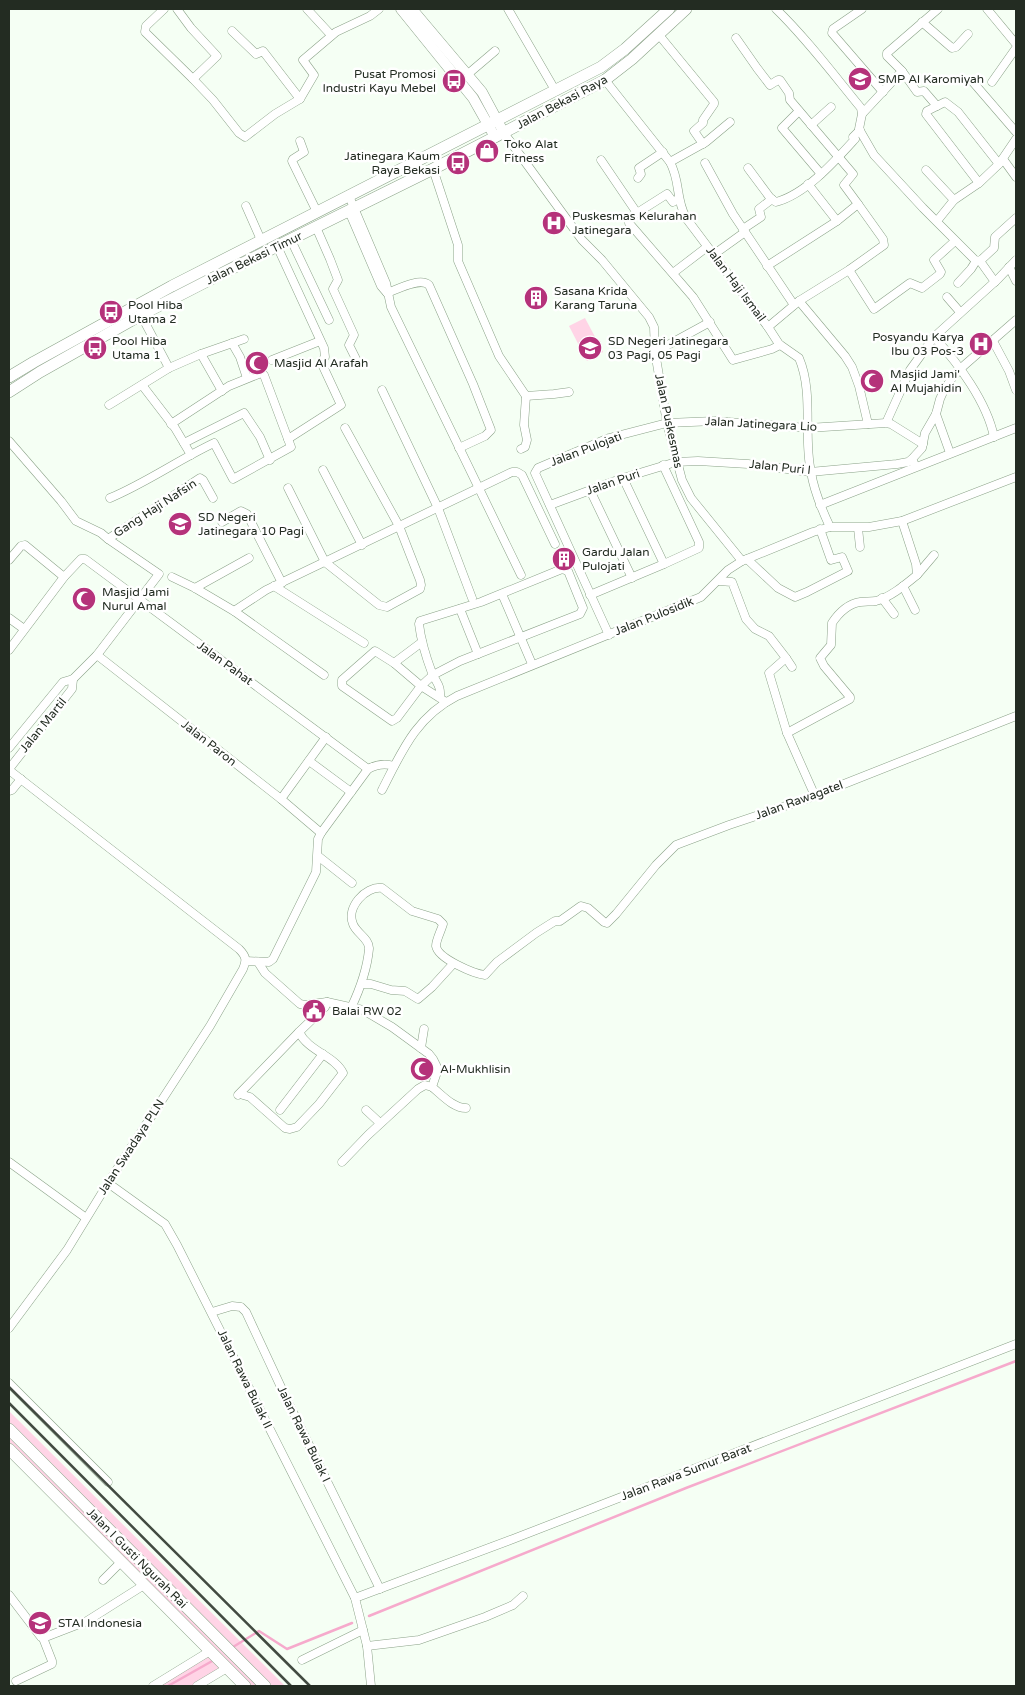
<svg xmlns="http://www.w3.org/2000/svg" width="1025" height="1695" font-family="'Varela Round',sans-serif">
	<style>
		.green { fill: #ffd4e6 }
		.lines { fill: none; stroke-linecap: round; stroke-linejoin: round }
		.stream { stroke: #f6aacc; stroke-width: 2.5 }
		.street-casing { stroke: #8ba288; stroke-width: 9 }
		.secondary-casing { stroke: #8ba288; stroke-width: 11 }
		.primary-casing { stroke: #8ba288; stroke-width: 12 }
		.street { stroke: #fff; stroke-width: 8 }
		.secondary { stroke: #fff; stroke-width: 10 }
		.primary { stroke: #fff; stroke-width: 11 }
		.rail { stroke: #424b41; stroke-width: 2.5 }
		.labels { text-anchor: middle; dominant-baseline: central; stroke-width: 5; stroke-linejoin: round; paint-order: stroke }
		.poi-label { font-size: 12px; fill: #232c22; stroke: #fff; text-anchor: start }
		.street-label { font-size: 12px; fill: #232c22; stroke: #fff }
	</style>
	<rect width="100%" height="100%" fill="#f5fff4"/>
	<!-- green -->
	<g class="green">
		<path d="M585 318 603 352 587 361 569 326Z"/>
		<path d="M9 1411 285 1686H265L9 1429Z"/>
		<path d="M9 1435 258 1686H245L227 1668 197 1686H153L210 1651 9 1449Z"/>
	</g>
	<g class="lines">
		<!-- stream -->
		<g class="stream">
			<path d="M369 1616 686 1488 1016 1361"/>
			<path d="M233 1647 259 1631 287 1649 352 1623"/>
			<path d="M168 1686 214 1660"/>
		</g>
		<!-- street casing -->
		<g class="street-casing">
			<g id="street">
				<path d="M164 9 146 26 145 32 193 79"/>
				<path d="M177 9 191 28 217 56 193 79 213 100 239 133 245 137 275 114 300 99 314 75 303 60 336 32 370 16 379 9"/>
				<path d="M307 9 331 35"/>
				<path d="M508 9 555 90"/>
				<path d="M776 9C807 39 833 74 861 108L862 114 859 129 874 155 923 208 975 260 980 261 994 248 995 237 1016 218"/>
				<path d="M862 9 833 29 832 33 883 92"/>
				<path d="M987 9 1016 44"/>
				<path d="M922 22 952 48 956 47 968 34"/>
				<path d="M232 31 256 54 263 51 300 99"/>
				<path d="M659 35 714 102V104L703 120V123L694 131 703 144"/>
				<path d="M736 38 757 68 770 85 778 80H780L789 93 790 100 853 174 844 185 858 204 837 221"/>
				<path d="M902 71 917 92 924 91 937 106 945 102 958 112 999 164"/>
				<path d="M468 74 495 51"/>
				<path d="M605 80 670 162C681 183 675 197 686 218L768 327 779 344 799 358C814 393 803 437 811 472 814 491 822 510 830 527"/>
				<path d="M972 81 1016 132"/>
				<path d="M992 82 1016 48"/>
				<path d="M937 106 927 111 926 114 979 183"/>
				<path d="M799 111 782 128 821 174"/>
				<path d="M862 114 902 71 887 56V53L938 9"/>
				<path d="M811 125 831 107"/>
				<path d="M504 133 582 240 602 260 649 317 654 327 655 352 667 423 682 480 691 498 742 561"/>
				<path d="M300 141 304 152 293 159 292 161 317 212"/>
				<path d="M1003 159 1016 177"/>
				<path d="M601 160 637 213 629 218V223L693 297 733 360 772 349 780 345"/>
				<path d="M670 162 706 142 730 122"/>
				<path d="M705 163 733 214 794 305"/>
				<path d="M748 168 771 199 776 202C806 194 835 161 855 139L853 137 860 130"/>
				<path d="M433 169 458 245V261L499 356 526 396 554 394 569 392"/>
				<path d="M926 170 954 200"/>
				<path d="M638 178 641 174 639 168 663 152"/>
				<path d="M349 196 386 283 391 307 521 575"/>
				<path d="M246 206 261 240"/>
				<path d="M347 212 351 216 381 286 387 293"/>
				<path d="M637 213 667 194 673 202 678 199"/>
				<path d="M937 221 954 200 979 183 999 164 1016 139"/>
				<path d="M316 227 330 259 338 280 333 289 354 335 349 345 358 363"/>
				<path d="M743 229 761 217 759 209 772 199"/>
				<path d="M291 240 329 320"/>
				<path d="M277 246 324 348 325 357 321 362 341 405 288 439"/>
				<path d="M713 255 745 232"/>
				<path d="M980 261 995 282"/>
				<path d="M767 266 837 221 808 184"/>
				<path d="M1009 267 1016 281"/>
				<path d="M849 270 874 309 910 283 922 288 940 274 941 272 934 260 955 241"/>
				<path d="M673 273 707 247"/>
				<path d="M958 283 971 269 976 261"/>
				<path d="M387 293C398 289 420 277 429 285L473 384 491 430 485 436 459 448"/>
				<path d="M947 297 960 312"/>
				<path d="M799 301 845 356 852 367 859 386 868 424"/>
				<path d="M141 315 169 368"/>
				<path d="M768 327 799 301 849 270 884 245 883 239 858 204"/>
				<path d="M934 337C958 363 987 402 994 437"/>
				<path d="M993 341 1009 371 1016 390"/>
				<path d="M232 343 240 357 247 378"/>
				<path d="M655 352 710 322"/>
				<path d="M201 354 222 391"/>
				<path d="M272 360 320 341"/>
				<path d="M142 385 175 428 191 455"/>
				<path d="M382 390 438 508 472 598"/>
				<path d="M109 405 169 368 201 354 244 339"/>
				<path d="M936 414 950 453"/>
				<path d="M886 423 910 370 934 337 998 279 1016 260"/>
				<path d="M9 441 61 501 76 521 101 533 108 539 200 478 203 480 213 498"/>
				<path d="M184 443 244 413 260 437 270 460"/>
				<path d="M521 449 525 447 527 440 524 425 526 396"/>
				<path d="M914 463 912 459 922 448 925 433 936 414 940 399 944 390 952 378 960 369 1016 320"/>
				<path d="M323 470 362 545"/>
				<path d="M623 478 664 564"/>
				<path d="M288 488 325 562 379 605 387 607 420 589 421 585 420 580 399 526 345 428"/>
				<path d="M590 490 632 578"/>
				<path d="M110 498C146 483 178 460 214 443L233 479 291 447 264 375 261 373 229 386 171 424"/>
				<path d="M550 505 623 478 676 462 698 461 748 464 810 472 897 464 908 462 912 459"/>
				<path d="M820 505 1016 428"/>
				<path d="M222 522 241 511 247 514 282 583"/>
				<path d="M858 528 860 547"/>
				<path d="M747 559 778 588 795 597 807 592 848 571 842 557 831 560 820 529"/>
				<path d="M9 560 21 546 25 545 64 577"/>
				<path d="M917 575 934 555"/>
				<path d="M172 577 195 588 234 611 324 675"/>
				<path d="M719 581 732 582 746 619 755 629 769 636 786 658 769 673 787 733 815 796"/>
				<path d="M274 586 364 643"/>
				<path d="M903 586 915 610"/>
				<path d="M195 588 249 558"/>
				<path d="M502 594 532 664"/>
				<path d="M590 595 664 564 699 548V542L663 465"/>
				<path d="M882 598 894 614"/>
				<path d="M460 609 478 654"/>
				<path d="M234 611 266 590 512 472H517L522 475 555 544"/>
				<path d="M9 618 24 629"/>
				<path d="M609 635 535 473 538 468 609 438 667 423 715 421 808 428 886 423 891 424 923 444"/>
				<path d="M9 650 64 577 81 559H85L368 769"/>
				<path d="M97 655 281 799 321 833"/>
				<path d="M786 658 792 667"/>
				<path d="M394 663 422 642"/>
				<path d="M440 698C441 685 437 684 432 673 426 657 421 641 419 624L420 621 481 602 562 569 568 571 583 608 580 614 460 661 433 675 421 686 394 663 375 651 342 680V686L392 721 397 718 421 686 446 702"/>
				<path d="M787 733 850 699V697L824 666 820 658 831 645 832 623C838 614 848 604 860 602 865 601 871 602 876 601 891 597 906 584 917 575L916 564 902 521"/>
				<path d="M9 748 63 682 73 679 97 655 159 574 108 539"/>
				<path d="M309 761 351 792"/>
				<path d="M9 769 72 689 73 679"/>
				<path d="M9 770 239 949C246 956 247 960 243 969L210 1026 108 1183 67 1250 9 1328"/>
				<path d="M382 790C402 751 416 717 457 696L701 597 728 570 742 561 813 532 830 527H869L902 521 1016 477"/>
				<path d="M9 791 12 790 21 779"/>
				<path d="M281 799 326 737"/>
				<path d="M318 856 352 883"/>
				<path d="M246 961 269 962 273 959 316 872 318 839 321 833 368 769C377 764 385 763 394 766"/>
				<path d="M258 962 265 973 300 1004 305 1005 327 1002 363 1010 392 1027 429 1054 433 1059 438 1069 432 1087C442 1095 453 1108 466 1108"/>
				<path d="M362 984H371L391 990 405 991 418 999 432 987 453 964"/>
				<path d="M351 1008C360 989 367 971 369 949 370 939 356 933 353 924 346 908 365 886 382 888L412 911 438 919 443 924C441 931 436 940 436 946 438 959 475 974 485 975L497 962 536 933 555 921H560L581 906 588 908 604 922 607 923 616 914 656 865 676 845 729 825 806 799 1016 716"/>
				<path d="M421 1048 424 1029"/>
				<path d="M238 1095 299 1032"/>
				<path d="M243 1095 250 1097 285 1128 290 1129 297 1127 319 1104 343 1073C335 1056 308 1051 299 1032L325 1007 327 1002"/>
				<path d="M280 1110 323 1054"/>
				<path d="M366 1110 380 1123"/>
				<path d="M9 1162 86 1218"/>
				<path d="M342 1162 368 1135 418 1089 425 1085 432 1087"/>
				<path d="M108 1183 165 1224 177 1245 355 1598 367 1646 371 1686"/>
				<path d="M212 1312 232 1306 241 1307 246 1312 287 1400 380 1589"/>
				<path d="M9 1383 108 1482"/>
				<path d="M103 1580 121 1562"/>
				<path d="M9 1595 41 1637 43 1638 87 1621 144 1585"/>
				<path d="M355 1598 513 1539 1016 1344"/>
				<path d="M367 1646 419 1640 485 1617 513 1605 523 1596"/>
				<path d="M302 1660 363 1630"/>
				<path d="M16 1681 52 1664V1661L43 1638"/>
				<path d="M153 1686 210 1651"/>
				<path d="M197 1686 227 1668"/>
			</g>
		</g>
		<!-- secondary casing -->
		<g class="secondary-casing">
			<g id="secondary">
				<path d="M401 9 473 98 495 137"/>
				<path d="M412 9 482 92 504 133"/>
			</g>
		</g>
		<!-- primary casing -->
		<g class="primary-casing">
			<g id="primary">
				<path d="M9 377 34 362 172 286 601 67 625 49 669 9"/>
				<path d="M9 392 40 372 141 315 223 273 433 169 605 80 632 59 686 9"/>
				<path d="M9 1429 265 1686"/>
				<path d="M9 1449 245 1686"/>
			</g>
		</g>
		<!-- street -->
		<use href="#street" class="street"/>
		<!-- secondary -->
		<use href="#secondary" class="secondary"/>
		<!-- primary -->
		<use href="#primary" class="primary"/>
		<!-- rail -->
		<g class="rail">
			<path d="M9 1387 310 1686"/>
			<path d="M9 1403 291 1686"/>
		</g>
	</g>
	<!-- icons -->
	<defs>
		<g id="school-disc" transform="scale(1.25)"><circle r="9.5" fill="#b5327a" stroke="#fff"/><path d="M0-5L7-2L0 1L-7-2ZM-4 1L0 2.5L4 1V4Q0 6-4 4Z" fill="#fff"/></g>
		<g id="bus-disc" transform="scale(1.25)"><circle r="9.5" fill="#b5327a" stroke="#fff"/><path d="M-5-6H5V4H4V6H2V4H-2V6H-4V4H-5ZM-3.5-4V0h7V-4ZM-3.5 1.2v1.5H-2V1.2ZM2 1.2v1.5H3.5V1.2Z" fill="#fff"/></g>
		<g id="shop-disc" transform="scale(1.25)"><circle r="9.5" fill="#b5327a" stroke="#fff"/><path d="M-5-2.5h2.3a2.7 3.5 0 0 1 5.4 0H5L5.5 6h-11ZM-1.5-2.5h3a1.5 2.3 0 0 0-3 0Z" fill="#fff"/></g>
		<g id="hospital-disc" transform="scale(1.25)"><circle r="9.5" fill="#b5327a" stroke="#fff"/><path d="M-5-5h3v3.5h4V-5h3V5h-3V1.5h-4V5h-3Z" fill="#fff"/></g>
		<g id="building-disc" transform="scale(1.25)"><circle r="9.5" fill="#b5327a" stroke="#fff"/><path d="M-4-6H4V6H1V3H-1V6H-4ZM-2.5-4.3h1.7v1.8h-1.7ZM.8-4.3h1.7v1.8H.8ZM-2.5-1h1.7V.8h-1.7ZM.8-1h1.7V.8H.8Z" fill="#fff"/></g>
		<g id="mosque-disc" transform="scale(1.25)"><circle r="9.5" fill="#b5327a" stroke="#fff"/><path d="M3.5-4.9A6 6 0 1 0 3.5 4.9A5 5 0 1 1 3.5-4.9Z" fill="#fff"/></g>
		<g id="civic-disc" transform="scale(1.25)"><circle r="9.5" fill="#b5327a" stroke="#fff"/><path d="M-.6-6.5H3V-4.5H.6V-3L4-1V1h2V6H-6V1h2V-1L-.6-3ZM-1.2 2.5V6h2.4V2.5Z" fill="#fff"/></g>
		<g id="university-disc" transform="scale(1.25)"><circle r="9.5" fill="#b5327a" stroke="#fff"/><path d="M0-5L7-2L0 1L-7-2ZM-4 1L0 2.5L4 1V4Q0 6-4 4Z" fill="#fff"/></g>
	</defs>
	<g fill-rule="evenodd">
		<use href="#school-disc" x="860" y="79"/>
		<use href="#bus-disc" x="454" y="81"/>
		<use href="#shop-disc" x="487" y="151"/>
		<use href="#bus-disc" x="458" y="163"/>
		<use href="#hospital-disc" x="554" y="223"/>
		<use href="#building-disc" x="536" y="298"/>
		<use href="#bus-disc" x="111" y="312"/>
		<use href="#hospital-disc" x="981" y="344"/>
		<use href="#bus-disc" x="95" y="348"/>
		<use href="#school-disc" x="590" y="348"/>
		<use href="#mosque-disc" x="257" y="363"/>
		<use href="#mosque-disc" x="872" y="381"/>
		<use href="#school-disc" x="180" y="524"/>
		<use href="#building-disc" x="564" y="559"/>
		<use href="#mosque-disc" x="84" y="599"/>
		<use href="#civic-disc" x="314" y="1011"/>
		<use href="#mosque-disc" x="422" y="1069"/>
		<use href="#university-disc" x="40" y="1623"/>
	</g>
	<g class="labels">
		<!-- poi labels -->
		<g class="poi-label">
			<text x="436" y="74" text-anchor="end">Pusat Promosi<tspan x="436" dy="14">Industri Kayu Mebel</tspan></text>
			<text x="878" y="79">SMP Al Karomiyah</text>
			<text x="504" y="144">Toko Alat<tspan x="504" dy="14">Fitness</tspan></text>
			<text x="440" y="156" text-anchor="end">Jatinegara Kaum<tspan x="440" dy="14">Raya Bekasi</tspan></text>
			<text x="572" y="216">Puskesmas Kelurahan<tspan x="572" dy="14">Jatinegara</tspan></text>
			<text x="554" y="291">Sasana Krida<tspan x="554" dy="14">Karang Taruna</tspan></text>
			<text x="128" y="305">Pool Hiba<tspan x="128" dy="14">Utama 2</tspan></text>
			<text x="964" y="337" text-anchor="end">Posyandu Karya<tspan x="964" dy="14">Ibu 03 Pos-3</tspan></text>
			<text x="112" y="341">Pool Hiba<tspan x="112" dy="14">Utama 1</tspan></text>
			<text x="608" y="341">SD Negeri Jatinegara<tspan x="608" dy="14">03 Pagi, 05 Pagi</tspan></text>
			<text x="274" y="363">Masjid Al Arafah</text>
			<text x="890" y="374">Masjid Jami'<tspan x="890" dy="14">Al Mujahidin</tspan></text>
			<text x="198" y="517">SD Negeri<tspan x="198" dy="14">Jatinegara 10 Pagi</tspan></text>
			<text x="582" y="552">Gardu Jalan<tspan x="582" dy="14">Pulojati</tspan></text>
			<text x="102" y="592">Masjid Jami<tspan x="102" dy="14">Nurul Amal</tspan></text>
			<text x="332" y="1011">Balai RW 02</text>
			<text x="440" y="1069">Al-Mukhlisin</text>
			<text x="58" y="1623">STAI Indonesia</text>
		</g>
		<!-- street labels -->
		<g class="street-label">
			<text transform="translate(562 102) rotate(-28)">Jalan Bekasi Raya</text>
			<text transform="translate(254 258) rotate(-26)">Jalan Bekasi Timur</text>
			<text transform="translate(736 284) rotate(53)">Jalan Haji Ismail</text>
			<text transform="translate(669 421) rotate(78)">Jalan Puskesmas</text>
			<text transform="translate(761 424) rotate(3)">Jalan Jatinegara Lio</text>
			<text transform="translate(586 449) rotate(-21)">Jalan Pulojati</text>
			<text transform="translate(780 467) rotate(6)">Jalan Puri I</text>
			<text transform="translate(613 482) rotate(-19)">Jalan Puri</text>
			<text transform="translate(155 508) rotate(-33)">Gang Haji Nafsin</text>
			<text transform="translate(654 616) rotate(-22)">Jalan Pulosidik</text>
			<text transform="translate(225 663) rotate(36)">Jalan Pahat</text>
			<text transform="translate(43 725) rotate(-51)">Jalan Martil</text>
			<text transform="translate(209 743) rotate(38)">Jalan Paron</text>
			<text transform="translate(799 800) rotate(-20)">Jalan Rawagatel</text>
			<text transform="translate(131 1147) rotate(-57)">Jalan Swadaya PLN</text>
			<text transform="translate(245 1379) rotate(64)">Jalan Rawa Bulak II</text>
			<text transform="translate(304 1434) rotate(64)">Jalan Rawa Bulak I</text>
			<text transform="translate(686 1472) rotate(-21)">Jalan Rawa Sumur Barat</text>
			<text transform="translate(137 1558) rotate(45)">Jalan I Gusti Ngurah Rai</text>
		</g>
	</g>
	<!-- border -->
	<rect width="1025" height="1695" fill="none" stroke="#232c22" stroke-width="20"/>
</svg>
